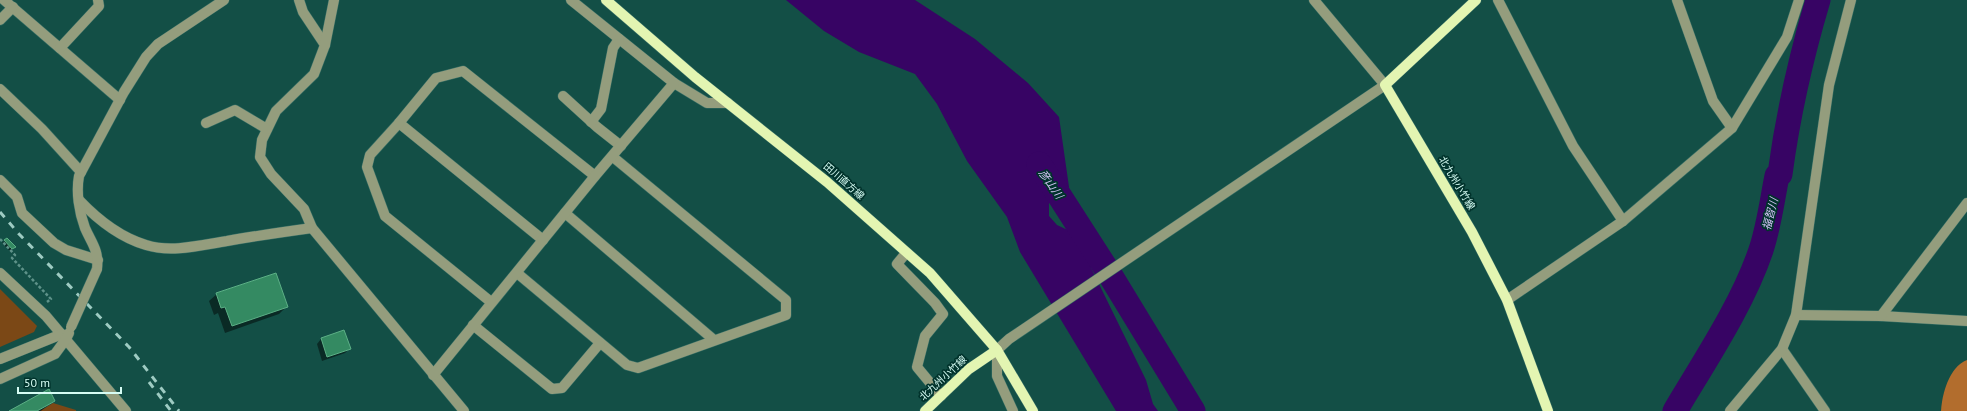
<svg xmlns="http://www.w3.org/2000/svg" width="1967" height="411" font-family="'PT Sans','Noto Sans JP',sans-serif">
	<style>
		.green { fill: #7b4816 }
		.forest { fill: #b26d2d }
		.water { fill: #370464 }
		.shadow { fill: #0007 }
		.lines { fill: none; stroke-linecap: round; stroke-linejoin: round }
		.river { stroke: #370464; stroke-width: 25 }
		.building { fill: #348a62; stroke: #5cb086 }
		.minor-casing { stroke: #366e65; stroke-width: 11 }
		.major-casing { stroke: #366e65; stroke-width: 11 }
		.path { stroke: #5e9289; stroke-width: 2.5; stroke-dasharray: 3 2; stroke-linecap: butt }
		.minor { stroke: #949d7d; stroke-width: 10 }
		.major { stroke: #e3f5b2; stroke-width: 10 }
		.rail { stroke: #9ecbc2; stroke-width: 3; stroke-dasharray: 7 7; stroke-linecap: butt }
		.minor-bridge-casing { stroke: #366e65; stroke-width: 11; stroke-linecap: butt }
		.minor-bridge { stroke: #949d7d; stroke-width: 10 }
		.labels { text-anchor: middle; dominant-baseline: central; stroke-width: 3.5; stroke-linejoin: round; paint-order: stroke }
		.street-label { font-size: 10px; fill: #d6fdf4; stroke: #01332c }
		.water-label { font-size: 11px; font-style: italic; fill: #d4c4f6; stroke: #01332c }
	</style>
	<rect width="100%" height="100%" fill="#134f46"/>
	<!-- green -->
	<g class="green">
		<path d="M0 289 37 326 34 332 0 347Z"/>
		<path d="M53 403 76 410V411H40Z"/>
	</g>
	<!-- forest -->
	<path class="forest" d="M1967 360V411H1941C1942 394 1949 367 1967 360Z"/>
	<!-- water -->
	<path class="water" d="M786 0H915L975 39 1028 83 1059 117 1069 187 1049 198V216L1057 225 1074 233 1146 380 1153 404 1158 411H1116L1020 252 1007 217 967 161 937 104 915 74 859 52 824 31Z"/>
	<!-- shadow -->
	<g class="shadow">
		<path d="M7 239 14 247 10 251 2 243Z"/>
		<path d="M217 294 286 307 279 314 225 333 218 313 214 315 209 301Z"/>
		<path d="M321 339 349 349 345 353 322 361 317 344Z"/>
		<path d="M54 400 41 411H11Z"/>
	</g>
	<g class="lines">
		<!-- river -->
		<g class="river">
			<path d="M1039 164 1109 273 1193 411"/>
			<path d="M1675 411C1704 362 1743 304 1761 250 1769 226 1772 201 1777 176L1780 174C1788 114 1801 57 1818 0"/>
		</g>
	</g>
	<!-- building -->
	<g class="building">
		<path d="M7 238 16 247 12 249 4 240Z"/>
		<path d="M276 273 288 307 232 326 225 307 221 308 216 293Z"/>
		<path d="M344 330 351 349 327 357 321 338Z"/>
		<path d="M49 389 55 401 37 411H9Z"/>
	</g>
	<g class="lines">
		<!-- minor casing -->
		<g class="minor-casing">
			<g id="minor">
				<path d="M4 0 120 100"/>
				<path d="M299 0 303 12 325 45 314 74 276 111 262 140 260 157 271 174 304 209 312 228 464 411"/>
				<path d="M571 0 674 83 707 103H728"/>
				<path d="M1498 0 1573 146 1623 221"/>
				<path d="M1677 0 1713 101 1732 128"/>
				<path d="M0 20 13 7"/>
				<path d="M325 45 334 0"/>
				<path d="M60 48 99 6 98 0"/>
				<path d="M0 89 42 129 81 172"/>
				<path d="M563 96 597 127 621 146"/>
				<path d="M591 122 601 109 613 48 619 39"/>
				<path d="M206 123 235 110 267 129"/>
				<path d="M399 123 543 240"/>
				<path d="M0 180 17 197 22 213 54 243 66 250 98 260"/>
				<path d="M79 200C98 220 119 237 146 245 172 253 201 245 227 241 255 236 283 232 312 228"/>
				<path d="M565 213 714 340"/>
				<path d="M906 253 897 264 935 303 943 314 925 336 917 367 941 396"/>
				<path d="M97 269C99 250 92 244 85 228 79 212 76 192 79 176L124 92 146 57 158 44 224 0"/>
				<path d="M0 273 46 316 126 411"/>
				<path d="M517 273 627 365 638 368 786 315V300L613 157"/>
				<path d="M1507 300 1623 221 1732 128 1787 37 1799 0"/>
				<path d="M491 302 385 216 367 167 370 155 399 123 436 78 463 71 595 176"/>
				<path d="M1796 315 1881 316 1967 321"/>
				<path d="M1881 316 1967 203"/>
				<path d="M473 325 552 389 562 388 600 343"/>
				<path d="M1782 349 1825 411"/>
				<path d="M0 359 62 334"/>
				<path d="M433 375 595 176 674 83"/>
				<path d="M0 379 55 354 66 339 69 333"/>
				<path d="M1013 411 997 376V350L1009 339 1385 85 1314 0"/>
				<path d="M1730 411 1782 349 1796 315 1829 85 1851 0"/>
			</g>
		</g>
		<!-- major casing -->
		<g class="major-casing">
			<g id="major">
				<path d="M606 0 695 77 827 182 930 273 997 350 1033 411"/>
				<path d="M1476 0 1385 85 1472 232 1507 300 1548 411"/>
				<path d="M925 411 969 369 997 350"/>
			</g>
		</g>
		<!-- path -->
		<path class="path" d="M0 239 15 255 12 258 51 299 47 302"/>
		<!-- minor -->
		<use href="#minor" class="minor"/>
		<!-- major -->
		<use href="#major" class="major"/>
		<!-- rail -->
		<g class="rail">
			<path d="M0 212 19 234 129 347 179 411"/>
			<path d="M149 382 171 411"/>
		</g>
		<!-- minor-bridge casing -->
		<g class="minor-bridge-casing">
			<path id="minor-bridge" d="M71 327 97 269"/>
		</g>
		<!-- minor-bridge -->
		<use href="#minor-bridge" class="minor-bridge"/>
	</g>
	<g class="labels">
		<!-- street labels -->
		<g class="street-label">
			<text transform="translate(844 181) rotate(41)">田川直方線</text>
			<text transform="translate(1457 183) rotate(59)">北九州小竹線</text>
			<text transform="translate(943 378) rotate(-43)">北九州小竹線</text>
		</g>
		<!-- water labels -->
		<g class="water-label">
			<text transform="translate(1051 184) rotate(55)">彦山川</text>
			<text transform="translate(1770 214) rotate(-76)">福智川</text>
		</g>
	</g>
	<!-- scale -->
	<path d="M18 387v6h103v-6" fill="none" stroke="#d6fdf4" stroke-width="2"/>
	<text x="24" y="387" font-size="12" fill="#d6fdf4" stroke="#01332c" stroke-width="3" paint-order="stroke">50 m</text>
</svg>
